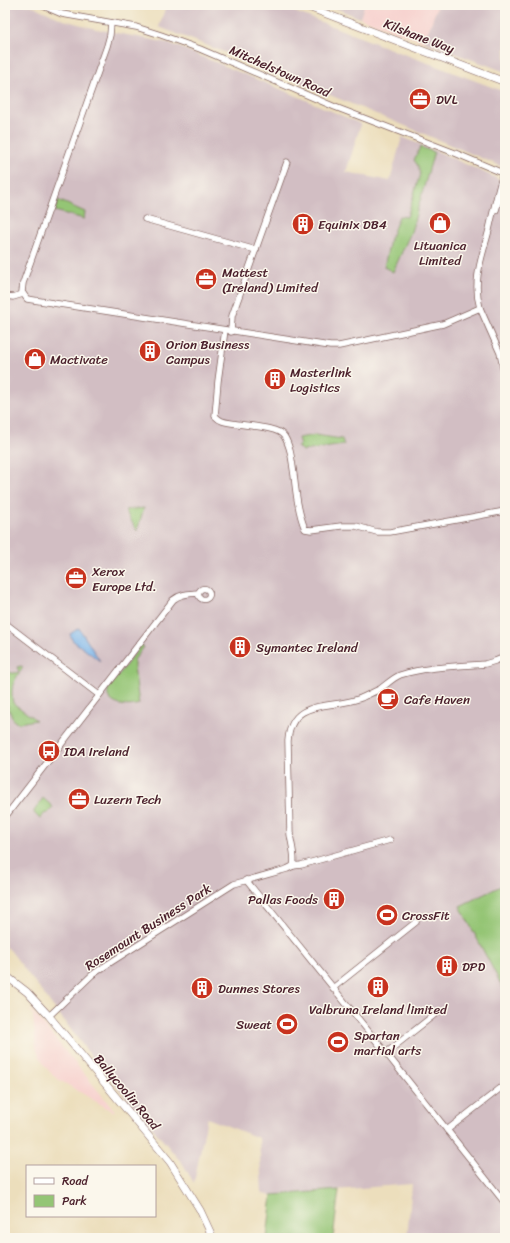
<svg xmlns="http://www.w3.org/2000/svg" width="510" height="1243" font-family="Sriracha,sans-serif">
	<style>
		.built { fill: #f7d0cd }
		.industrial { fill: #d2bec3 }
		.green { fill: #94c575; stroke: #6f7250 }
		.water { fill: #79b4ea; stroke: #626a8a }
		.lines { fill: none; stroke-linecap: round; stroke-linejoin: round }
		.minor-casing { stroke: #83625e; stroke-width: 7 }
		.tertiary-casing { stroke: #83625e; stroke-width: 8 }
		.minor { stroke: #fff; stroke-width: 5.5 }
		.tertiary { stroke: #fff; stroke-width: 7 }
		.labels { text-anchor: middle; dominant-baseline: central; stroke-width: 3; stroke-linejoin: round; paint-order: stroke }
		.street-label { font-size: 13px; fill: #4a1f2b; stroke: #fbf7ec }
		.poi-label { font-size: 13px; fill: #4a1f2b; stroke: #fbf7ec; text-anchor: start }
	</style>
	<rect width="100%" height="100%" fill="#fbf7ec"/>
	<filter id="ink" filterUnits="userSpaceOnUse"><feTurbulence type="fractalNoise" baseFrequency=".025" numOctaves="2"/><feDisplacementMap in="SourceGraphic" scale="8" xChannelSelector="R" yChannelSelector="G"/><feConvolveMatrix kernelMatrix="1 2 1 2 8 2 1 2 1" color-interpolation-filters="sRGB"/></filter>
	<filter id="wash" filterUnits="userSpaceOnUse"><feTurbulence type="fractalNoise" baseFrequency=".012" numOctaves="4" result="noise"/><feDisplacementMap in="SourceGraphic" scale="16" xChannelSelector="R" yChannelSelector="G"/><feGaussianBlur stdDeviation="0.9" result="paint"/><feColorMatrix in="noise" values="0 0 0 0 0 0 0 0 0 0 0 0 0 0 0 0 0 1.4 0 .05"/><feComposite in="paint" operator="in"/></filter>
	<g filter="url(#wash)">
		<rect width="100%" height="100%" fill="#ecdebc"/>
		<!-- built -->
		<g class="built">
			<path d="M364 5H438L424 42 360 18Z"/>
			<path d="M29 1008 34 1013 115 1111H112L56 1078 50 1072 44 1065 37 1051 35 1043 33 1015Z"/>
		</g>
		<!-- industrial -->
		<g class="industrial">
			<path d="M5 5H30L64 20 96 29 169 43 297 96 361 124 346 172 390 181 402 137 432 149 505 182V884L460 907 505 992V1238H407L412 1184 272 1195 262 1194 259 1138 207 1118 194 1183 183 1164 91 1056 10 950 5 947Z"/>
			<path d="M167 5H277L396 51 505 92V168L403 125 232 55 159 27Z"/>
			<path d="M328 5H364L360 18Z"/>
			<path d="M438 5H505V71H503L424 42Z"/>
		</g>
		<!-- green -->
		<g class="green">
			<path d="M420 147 434 152 411 232 393 272 384 267 390 240 399 216 407 217 420 174 418 166 414 160Z"/>
			<path d="M58 200 85 212 84 219 55 211Z"/>
			<path d="M315 435 342 439 344 445 303 451 297 447 300 445 298 438Z"/>
			<path d="M144 508 137 531 125 510Z"/>
			<path d="M141 645 144 647 134 660V666L139 704C131 707 115 707 109 698 107 696 108 692 108 689Z"/>
			<path d="M21 666 23 667C14 681 10 686 13 703L36 720 19 723 15 722 12 717 5 700 7 691 5 687V670C10 673 13 674 19 672L17 667Z"/>
			<path d="M43 798 53 807 47 814 45 813 40 819 34 813V811Z"/>
			<path d="M505 884V992L460 906Z"/>
			<path d="M339 1190 333 1238H267L272 1195Z"/>
		</g>
		<!-- water -->
		<path class="water" d="M79 628 100 661 72 640 70 634Z"/>
	</g>
	<g filter="url(#ink)">
		<g class="lines">
			<!-- minor casing -->
			<g class="minor-casing">
				<g id="minor">
					<path d="M41 5 62 14 136 27 161 35 200 49 335 107 455 153 505 174"/>
					<path d="M111 23 110 35 107 46 23 283 22 292 27 299 330 346H339L363 341 443 324 480 308"/>
					<path d="M505 174 502 177C497 194 493 212 489 230 482 257 472 281 480 308L500 353 505 377"/>
					<path d="M496 210 505 180"/>
					<path d="M145 219 256 250"/>
					<path d="M5 296 13 297 23 294"/>
					<path d="M225 330 218 381 215 416C217 418 219 420 222 421 235 426 277 425 284 436 291 447 292 462 294 475 296 493 298 512 305 529L311 530 341 526H356L377 532H390L505 511"/>
					<path d="M231 332 232 316 287 162"/>
					<circle cx="204" cy="594" r="5.5"/>
					<path d="M5 623 99 695"/>
					<path d="M5 817 173 600C180 594 188 594 198 593"/>
					<path d="M293 866C296 858 291 843 290 834L288 741C291 697 331 710 361 698 367 695 374 692 380 689 387 684 393 678 400 675 425 667 458 666 485 664L495 661 505 657"/>
					<path d="M246 880 386 1053 505 1203"/>
					<path d="M333 988 416 922"/>
					<path d="M49 1016 92 975 108 964 234 884 287 869 293 866 301 865 390 840"/>
					<path d="M386 1053 439 1011"/>
					<path d="M447 1130 502 1087"/>
				</g>
			</g>
			<!-- tertiary casing -->
			<g class="tertiary-casing">
				<g id="tertiary">
					<path d="M303 5 505 82"/>
					<path d="M5 975 27 992 49 1016 170 1162 200 1210 213 1238"/>
				</g>
			</g>
			<!-- minor -->
			<use href="#minor" class="minor"/>
			<!-- tertiary -->
			<use href="#tertiary" class="tertiary"/>
		</g>
	</g>
	<!-- icons -->
	<defs>
		<g id="office-disc" transform="scale(1.15)"><circle r="9.5" fill="#c8321e" stroke="#fbf7ec"/><path d="M-6-3h4V-5.5h4V-3h4V5H-6ZM-1-4.5V-3h2v-1.5ZM-6 0V1H6V0Z" fill="#fff"/></g>
		<g id="shop-disc" transform="scale(1.15)"><circle r="9.5" fill="#c8321e" stroke="#fbf7ec"/><path d="M-5-2.5h2.3a2.7 3.5 0 0 1 5.4 0H5L5.5 6h-11ZM-1.5-2.5h3a1.5 2.3 0 0 0-3 0Z" fill="#fff"/></g>
		<g id="building-disc" transform="scale(1.15)"><circle r="9.5" fill="#c8321e" stroke="#fbf7ec"/><path d="M-4-6H4V6H1V3H-1V6H-4ZM-2.5-4.3h1.7v1.8h-1.7ZM.8-4.3h1.7v1.8H.8ZM-2.5-1h1.7V.8h-1.7ZM.8-1h1.7V.8H.8Z" fill="#fff"/></g>
		<g id="cafe-disc" transform="scale(1.15)"><circle r="9.5" fill="#c8321e" stroke="#fbf7ec"/><path d="M-5.5-4.5H6V0H3Q3 3.5 0 3.5H-2.5Q-5.5 3.5-5.5 0ZM3-3.2v2h1.7v-2ZM-6 4.5H4V6H-6Z" fill="#fff"/></g>
		<g id="bus-disc" transform="scale(1.15)"><circle r="9.5" fill="#c8321e" stroke="#fbf7ec"/><path d="M-5-6H5V4H4V6H2V4H-2V6H-4V4H-5ZM-3.5-4V0h7V-4ZM-3.5 1.2v1.5H-2V1.2ZM2 1.2v1.5H3.5V1.2Z" fill="#fff"/></g>
		<g id="stadium-disc" transform="scale(1.15)"><circle r="9.5" fill="#c8321e" stroke="#fbf7ec"/><path d="M0-5a6.5 5 0 1 0 0 10a6.5 5 0 1 0 0-10ZM-3.5-1.8h7v3.6h-7Z" fill="#fff"/></g>
	</defs>
	<g fill-rule="evenodd">
		<use href="#office-disc" x="420" y="99"/>
		<use href="#shop-disc" x="440" y="223"/>
		<use href="#building-disc" x="303" y="224"/>
		<use href="#office-disc" x="206" y="279"/>
		<use href="#building-disc" x="150" y="351"/>
		<use href="#shop-disc" x="35" y="359"/>
		<use href="#building-disc" x="275" y="379"/>
		<use href="#office-disc" x="76" y="578"/>
		<use href="#building-disc" x="240" y="647"/>
		<use href="#cafe-disc" x="388" y="699"/>
		<use href="#bus-disc" x="49" y="751"/>
		<use href="#office-disc" x="79" y="799"/>
		<use href="#building-disc" x="334" y="899"/>
		<use href="#stadium-disc" x="387" y="915"/>
		<use href="#building-disc" x="447" y="966"/>
		<use href="#building-disc" x="378" y="987"/>
		<use href="#building-disc" x="202" y="988"/>
		<use href="#stadium-disc" x="287" y="1024"/>
		<use href="#stadium-disc" x="338" y="1042"/>
	</g>
	<g class="labels">
		<!-- street labels -->
		<g class="street-label">
			<text transform="translate(419 36) rotate(21)">Kilshane Way</text>
			<text transform="translate(280 71) rotate(24)">Mitchelstown Road</text>
			<text transform="translate(148 927) rotate(-33)">Rosemount Business Park</text>
			<text transform="translate(127 1092) rotate(50)">Ballycoolin Road</text>
		</g>
		<!-- poi labels -->
		<g class="poi-label">
			<text x="436" y="99">DVL</text>
			<text x="318" y="224">Equinix DB4</text>
			<text x="440" y="245" text-anchor="middle">Lituanica<tspan x="440" dy="15">Limited</tspan></text>
			<text x="222" y="272">Mattest<tspan x="222" dy="15">(Ireland) Limited</tspan></text>
			<text x="166" y="344">Orion Business<tspan x="166" dy="15">Campus</tspan></text>
			<text x="50" y="359">Mactivate</text>
			<text x="290" y="372">Masterlink<tspan x="290" dy="15">Logistics</tspan></text>
			<text x="92" y="571">Xerox<tspan x="92" dy="15">Europe Ltd.</tspan></text>
			<text x="256" y="647">Symantec Ireland</text>
			<text x="404" y="699">Cafe Haven</text>
			<text x="64" y="751">IDA Ireland</text>
			<text x="94" y="799">Luzern Tech</text>
			<text x="318" y="899" text-anchor="end">Pallas Foods</text>
			<text x="402" y="915">CrossFit</text>
			<text x="462" y="966">DPD</text>
			<text x="218" y="988">Dunnes Stores</text>
			<text x="378" y="1009" text-anchor="middle">Valbruna Ireland limited</text>
			<text x="272" y="1024" text-anchor="end">Sweat</text>
			<text x="354" y="1035">Spartan<tspan x="354" dy="15">martial arts</tspan></text>
		</g>
	</g>
	<!-- margin -->
	<rect width="510" height="1243" fill="none" stroke="#fbf7ec" stroke-width="20"/>
	<!-- legend -->
	<rect x="26" y="1165" width="130" height="52" fill="#fbf7ec" stroke="#b4a19f"/>
	<rect x="34" y="1178" width="20" height="6" fill="#ffffff" stroke="#b4a19f"/>
	<text x="62" y="1185" font-size="12" fill="#4a1f2b">Road</text>
	<rect x="34" y="1195" width="20" height="12" fill="#94c575" stroke="#b4a19f"/>
	<text x="62" y="1205" font-size="12" fill="#4a1f2b">Park</text>
</svg>
